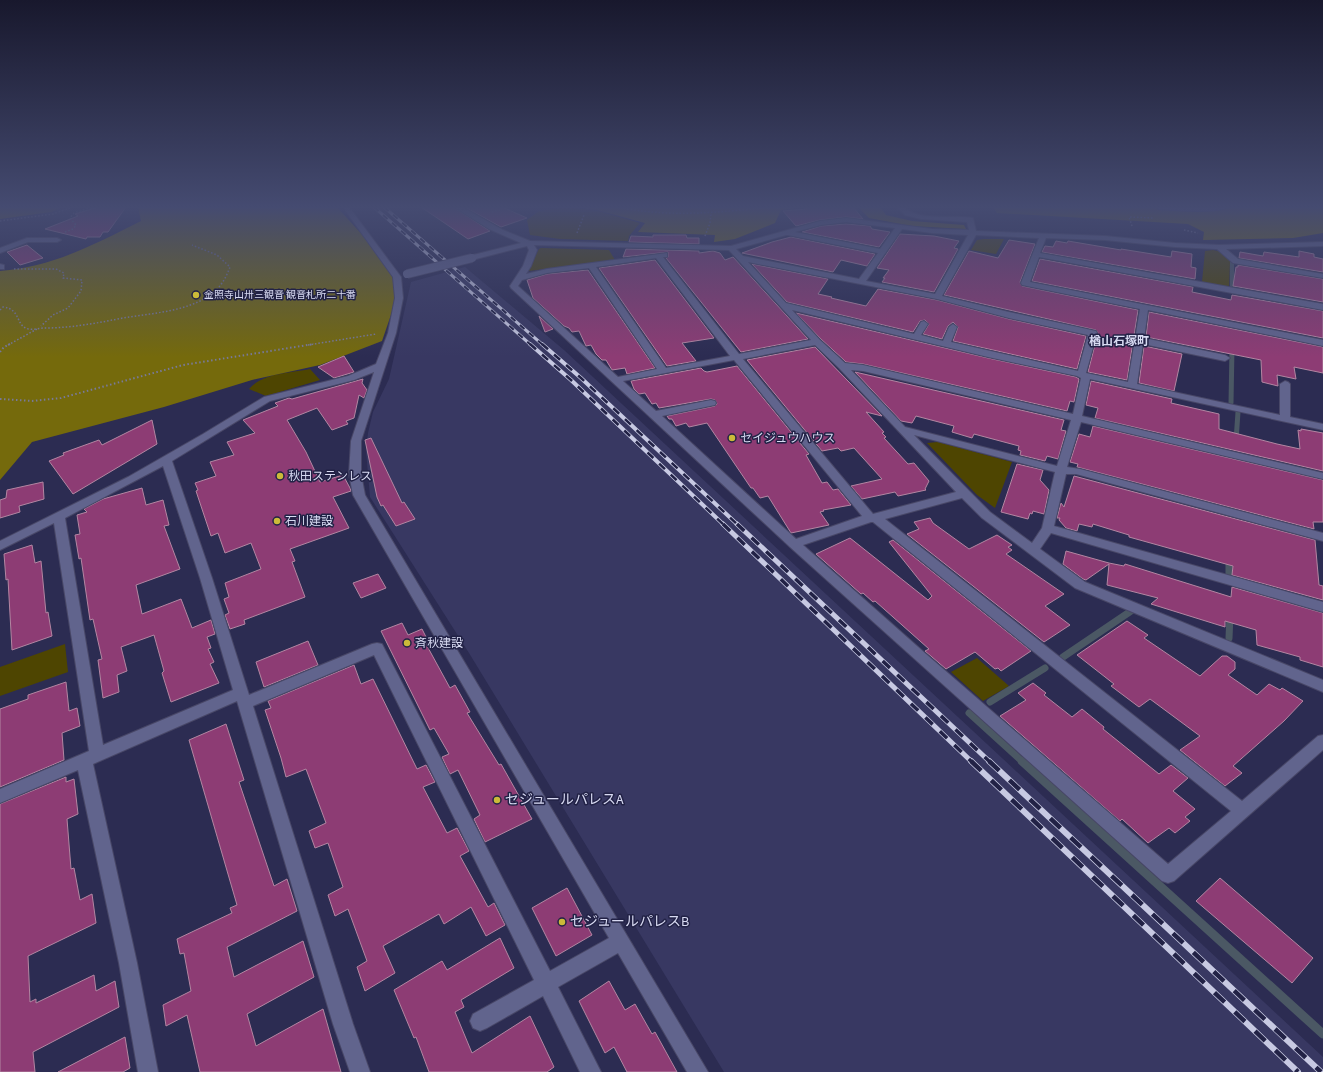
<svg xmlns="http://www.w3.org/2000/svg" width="1323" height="1072" font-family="'Source Sans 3','Noto Sans JP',sans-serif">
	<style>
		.built { fill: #383862 }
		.green { fill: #4e4501 }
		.forest { fill: #756a0c }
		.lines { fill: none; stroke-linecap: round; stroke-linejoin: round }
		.stream-far3 { stroke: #4b5864; stroke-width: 4 }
		.stream-far2 { stroke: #4b5864; stroke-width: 5 }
		.stream-far1 { stroke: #4b5864; stroke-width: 7 }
		.stream { stroke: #4b5864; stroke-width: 9 }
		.building { fill: #8d3c74; stroke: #b386a2 }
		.minor-casing { stroke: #484767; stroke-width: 2 }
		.path-far1 { stroke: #797a9a; stroke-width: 1.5; stroke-dasharray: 1.5 2; stroke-linecap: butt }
		.path { stroke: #797a9a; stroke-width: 2; stroke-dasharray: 1.5 2.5; stroke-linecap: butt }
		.minor { fill: #61648d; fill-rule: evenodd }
		.rail-far3-casing { stroke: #c7c9e2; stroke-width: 3 }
		.rail-far2-casing { stroke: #c7c9e2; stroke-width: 4 }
		.rail-far1-casing { stroke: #c7c9e2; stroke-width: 5 }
		.rail-casing { stroke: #c7c9e2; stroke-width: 6 }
		.rail-far3 { stroke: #222246; stroke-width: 2; stroke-dasharray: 6; stroke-linecap: butt }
		.rail-far2 { stroke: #222246; stroke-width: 2.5; stroke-dasharray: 8; stroke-linecap: butt }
		.rail-far1 { stroke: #222246; stroke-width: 3.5; stroke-dasharray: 10; stroke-linecap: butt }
		.rail { stroke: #222246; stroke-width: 4.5; stroke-dasharray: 14; stroke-linecap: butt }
		.minor-bridge-casing { stroke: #484767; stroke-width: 10; stroke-linecap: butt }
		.minor-bridge { stroke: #61648d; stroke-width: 8 }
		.poi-dot { fill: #cbba39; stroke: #222246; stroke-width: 1.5 }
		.labels { text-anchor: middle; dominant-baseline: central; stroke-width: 3; stroke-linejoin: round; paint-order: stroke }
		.far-poi-label { font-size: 10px; fill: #d8daf2; stroke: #222246; text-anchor: start }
		.far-quarter-label { font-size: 12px; font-weight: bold; fill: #d8daf2; stroke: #222246 }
		.poi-label { font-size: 12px; fill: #d8daf2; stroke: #222246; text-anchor: start }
		.near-poi-label { font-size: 14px; fill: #d8daf2; stroke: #222246; text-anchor: start }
	</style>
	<rect width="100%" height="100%" fill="#2c2c52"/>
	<!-- built -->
	<path class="built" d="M465 267 564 350 1323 1057V1072H724L469 653 370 497 366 451 368 433 373 412 389 379 411 282Z"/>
	<!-- green -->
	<g class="green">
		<path d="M568 207 598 211 640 223 629 236 628 241 560 239 530 235 527 220 539 211Z"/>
		<path d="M984 239H1004L996 254 971 250 977 240Z"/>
		<path d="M541 248 609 250 615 260 529 271V269L539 249Z"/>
		<path d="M1213 250 1222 252 1230 261 1229 288 1202 282 1205 251Z"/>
		<path d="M310 369 320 380 266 396 249 389C262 373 291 373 310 369Z"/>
		<path d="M938 442 1012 462 995 508 977 495 927 443Z"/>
		<path d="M65 644 68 672 0 696V667Z"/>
		<path d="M977 658 1009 686 983 701 951 672Z"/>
	</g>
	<!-- forest -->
	<g class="forest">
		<path d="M0 207H63L51 212 0 219Z"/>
		<path d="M138 207H337L375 249 402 289 394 306 382 341 320 365 252 380 164 407 32 442 0 480V271C53 267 95 244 141 221Z"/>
		<path d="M577 207H800L781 210 775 223 735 239 714 242 715 235 638 232 645 223 597 210Z"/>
		<path d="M858 207H880L886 215 912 221 964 225 966 229 912 226 869 218Z"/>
		<path d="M993 207H1323V233L1293 238 1203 240 1204 232 1188 224 997 213Z"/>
	</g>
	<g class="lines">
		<!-- stream-far3 -->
		<path class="stream-far3" d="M1232 262V288"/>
		<!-- stream-far2 -->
		<g class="stream-far2">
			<path d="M1231 403 1232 348"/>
			<path d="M1236 441 1238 412"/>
		</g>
		<!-- stream-far1 -->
		<g class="stream-far1">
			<path d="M1229 557V577"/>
			<path d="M1229 638 1230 615"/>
			<path d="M1063 657 1131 611"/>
			<path d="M990 702 1045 668"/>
			<path d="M969 713 1023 762"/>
		</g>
		<!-- stream -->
		<path class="stream" d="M1022 761 1323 1034"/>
	</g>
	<!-- building -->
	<g class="building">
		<path d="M98 207H126L108 232H103L100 237H87L86 239 45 229 78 216 75 214Z"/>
		<path d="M421 207H453L490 231 468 239Z"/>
		<path d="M465 207H502L527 218 501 227Z"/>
		<path d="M805 207H853L863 219 846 217 820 220 796 226 783 211 807 209Z"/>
		<path d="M846 224 870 226 872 229 890 232 879 247 802 232 821 226Z"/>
		<path d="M900 234 934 236 959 241 954 248 958 249 934 292 882 282 885 278H883L889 270 877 268Z"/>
		<path d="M653 235H686L687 238H699V244L629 242 631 236 653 237Z"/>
		<path d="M791 237 875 254 867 266 841 260 833 272 742 253 772 242Z"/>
		<path d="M1009 240 1035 244 1020 282 1022 286 1138 310 1127 380 1088 372 1098 333 1096 330 944 295 969 251 998 258Z"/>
		<path d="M1056 241 1067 243 1068 241 1121 250V249L1171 257 1172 251 1192 254 1191 267 1196 268 1195 279 1042 252 1045 246 1053 247Z"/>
		<path d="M27 245 43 258 20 265 7 252Z"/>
		<path d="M626 249 699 251V253L713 251 720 253 725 260 733 257 808 339 741 352 666 258 668 257V252L623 257Z"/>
		<path d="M1299 251 1314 254V257L1323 259V272L1239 258 1240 252 1263 256 1264 252 1299 257Z"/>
		<path d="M1040 259 1193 287 1192 292 1231 300 1232 295 1323 311V338L1032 281Z"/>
		<path d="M655 260 714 338 682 343 696 361 667 366 599 268Z"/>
		<path d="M752 264 828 279 818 294 832 297 831 298 866 306 878 289 937 300 1009 319 1086 336 1077 369 953 341 958 327 953 322 948 326 942 339 923 334 929 324 925 320 920 321 913 332 787 302Z"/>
		<path d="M1238 265 1323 279V302L1233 286 1236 267H1238Z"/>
		<path d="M588 270 655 368 627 374 625 368 612 370 606 360H602L596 354 591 345 586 346 579 331 572 332 569 328 564 326 533 298 527 280 547 274Z"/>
		<path d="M1149 312 1323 347V373L1294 367 1296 379 1277 375 1278 386 1262 382 1261 360 1146 337Z"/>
		<path d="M796 313 988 358 1076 377 1079 379 1074 402 1070 401 1067 411 863 364 846 362 821 339Z"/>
		<path d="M539 316 553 329 545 332Z"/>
		<path d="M1144 346 1182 354 1174 391 1139 383Z"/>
		<path d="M815 347 882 416 866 412 884 432 882 433 886 437 884 438 908 464 914 463 929 481 925 489 926 490 898 496 895 492 862 499 851 486 882 479 854 448 841 451 838 448 822 451 747 360Z"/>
		<path d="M344 356 354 372 334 378 318 367Z"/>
		<path d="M737 366 809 454 806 455 822 483 827 482 833 490 838 489 851 505 823 510 824 511 820 512 829 525 791 533 768 496 760 498 753 488H751L707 423 689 427 686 423 676 426 672 419H669L667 416 715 406 717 404 715 400 711 399 659 408 656 403 652 404 645 393 639 394 634 389 631 381 701 368 704 371 707 372Z"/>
		<path d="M855 372 1064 420 1061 430 1066 431 1058 459 1047 456 1045 461 1020 455 1021 451 1018 450 1019 446 974 434 972 438 952 432 954 426 916 416 912 423 901 421Z"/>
		<path d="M363 379 362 383 367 390 364 398 359 395 354 418 346 421 348 424 332 430 317 408 287 420 306 452 320 482 343 475 350 488 351 491 333 497 349 528 290 549 295 561 292 562 305 597 244 620 245 624 230 629 225 615 229 613 224 599 229 597 225 583 261 569 251 543 225 553 218 533 211 536 196 491 198 490 195 483 216 476 210 462 234 455 227 442 255 433 243 420 278 406 275 403 289 398 292 399Z"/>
		<path d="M1091 381 1172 399 1171 403 1219 414V429L1277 444 1300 449 1298 430 1301 431V429L1323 433V471L1095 418 1098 408 1086 405Z"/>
		<path d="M152 420 157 444 73 494 49 461 64 455 63 453 99 440 102 445Z"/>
		<path d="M1093 426 1323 480V522H1313L1314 529 1077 467 1078 464 1070 462 1079 434 1090 437Z"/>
		<path d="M371 438 402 503 404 502 415 519 396 526 383 505 381 506 377 497 365 440Z"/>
		<path d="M1017 464 1043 470 1040 480 1049 490 1044 514 1033 511 1032 514 1030 513 1028 519 1001 512Z"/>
		<path d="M1074 476 1315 540 1319 585 1323 586V600L1232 575 1233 566 1129 537V535L1093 524 1092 527 1079 524 1077 531 1066 528 1059 520 1060 518H1057L1061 503 1064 507Z"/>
		<path d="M43 482 44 499 19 506 20 512 0 518V500L6 498 7 490Z"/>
		<path d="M142 488 146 505 163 500 169 525 164 526 180 569 136 585 142 614 181 599 192 628 211 620 215 634 207 637 211 648 208 649 214 662 210 664 219 683 171 702 162 673 164 671 154 635 121 647 127 671 117 675 119 692 103 698 98 660 102 659 93 619 90 620 81 558 79 559 75 535 80 534 77 515 87 512 84 509 103 499Z"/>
		<path d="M930 518 933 523 969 549 997 535 1012 545 1008 547 1012 550 1006 554 1064 594 1045 606 1070 625 1044 642 907 534 919 529 914 522Z"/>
		<path d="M850 538 928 600 932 596 889 542 893 540 1031 651 1001 671 998 668 995 669 975 652 946 669 925 651 929 649 875 601 873 602 863 593 861 594 816 554Z"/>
		<path d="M32 545 35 563 41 561 46 613 48 612 52 636 12 650 8 579 6 580 4 554Z"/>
		<path d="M1066 551 1109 563 1124 566 1125 564 1231 597 1232 587 1323 613V667L1300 660V657L1257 645 1256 630 1225 621V627L1151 604 1158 598 1107 585 1109 564 1086 580 1083 579 1063 564Z"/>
		<path d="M378 574 386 588 361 598 353 583Z"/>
		<path d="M1127 621 1148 635 1144 638 1200 676 1222 656H1227L1235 662V669L1228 675 1257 695 1269 684 1280 690 1282 688 1303 701 1284 721 1233 766 1242 773 1225 786 1180 750 1200 736 1150 699 1139 707 1111 686 1114 684 1077 655Z"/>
		<path d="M402 623 408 635 422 629 429 643 426 644 450 688 455 685 470 712 467 713 499 765 501 764 532 819 485 842 474 819 480 815 458 770 450 774 442 757 449 754 434 728 430 730 381 631Z"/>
		<path d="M308 641 318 665 264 687 256 662Z"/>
		<path d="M354 665 361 684 373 679 417 769 426 765 435 782 423 787 447 833 457 828 469 851 460 856 488 907 494 903 505 925 486 936 471 907 444 924 439 914 383 946 395 973 365 991 357 967 367 961 348 909 335 916 328 895 343 887 328 843 315 848 309 831 326 823 306 769 286 777 281 758 265 710 271 708 268 701Z"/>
		<path d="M66 682 69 711 77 708 80 726 62 733 64 760 0 787V709L28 699V695Z"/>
		<path d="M1033 683 1046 693 1044 695 1072 717 1082 709 1104 727 1103 729 1159 774 1171 765 1188 778 1173 791 1195 809 1185 817 1190 821 1175 833 1169 828 1148 843 1122 819 1120 821 1000 716 1026 700 1018 693Z"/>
		<path d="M226 724 244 780 239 782 274 886 287 879 297 911 227 947 234 977 303 941 314 977 247 1014 256 1046 323 1009 341 1072H200L187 1015 166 1026 163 1005 191 991 184 953 180 954 177 939 232 913 230 908 237 905 189 740Z"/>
		<path d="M66 777V782L74 779 78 814 67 819 71 869 74 868 80 900 92 894 96 923 28 956 30 1002 36 999V1003L94 975 96 991 115 981 119 1007 33 1052 35 1072H0V804Z"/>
		<path d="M1220 878 1313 958 1292 983 1196 901Z"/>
		<path d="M567 888 592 935 556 956 532 908Z"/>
		<path d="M500 938 514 968 461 1000 464 1007 455 1012 472 1053 530 1016 554 1067 547 1072H429L416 1037 414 1038 394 990 442 961 447 970Z"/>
		<path d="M609 981 625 1010 635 1004 652 1034 655 1032 677 1072H627L614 1047 605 1053 579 1001Z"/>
		<path d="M125 1037 130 1068 123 1072H58Z"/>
	</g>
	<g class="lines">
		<!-- minor casing -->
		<g class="minor-casing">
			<g id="minor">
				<path d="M343 207H349L401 277 403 298 396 333 361 441V474L365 495 708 1072H687L618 953 558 987 601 1072H580L543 996 487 1028 480 1031 473 1028 470 1021 473 1014 534 980 374 655 253 706 353 1024 370 1072H350L333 1024 237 701 93 764 137 963 158 1072H138L119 963 78 770 0 803V789L89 751 54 523 0 550V541L128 477 203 434 264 397 348 376 376 364 388 333 395 298 393 277ZM374 372 351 441 349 474 353 495 609 938 550 971 382 644 377 643 372 644 249 695 212 578 172 461 270 401 354 380ZM163 466 200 578 233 690 103 745 65 518Z"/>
				<path d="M454 207H462L503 230 530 241 731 246 820 221 846 218 932 229 969 230 967 222 921 219 905 215 897 207H904C919 222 953 214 973 218L976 231 1105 236 1175 243 1219 245 1323 242V246L1226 249 1238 259 1323 274V278L1233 263 1217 249 1175 247 1105 240 1046 238 1040 253 1323 304V310L1039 257 1030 282 1323 340V346L1148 310 1144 338 1225 355 1230 358 1225 361 1143 344 1137 384 1280 415V384L1285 381 1288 382 1290 384V417L1323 424V430L1090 379 1082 416 1323 473V479L1081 422 1067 467 1080 469 1323 533V541L1076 474H1066L1054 526 1323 602V612L1051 533 1040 549 1085 582 1323 680V692L1075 588 982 518 962 498 885 519 1242 801 1318 736 1323 735V750L1174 881 1168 883 1162 881 790 547 511 288 510 286 523 266 529 250 527 246 472 260H469V256L521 243 489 229ZM846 222 895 228 880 249 795 232 821 225ZM902 229 932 233 968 235 935 294 866 281ZM786 235H788L878 253 859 279 743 256 736 249ZM976 235 1039 238 1021 283 1022 285 1140 309 1128 382 1086 373 1097 333 1096 331 1009 312 942 296ZM534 245 729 250 811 340 739 354 663 257H667V253L547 269 526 274 531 266 537 250ZM656 258 730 356 666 368 596 267ZM748 262 937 299 1009 318 1088 335 1078 371 951 342 957 327 953 324 949 327 943 341 921 335 928 324 924 321 921 322 914 334 786 303ZM589 268 657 369 618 377 518 286 522 280 547 273ZM792 310 988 357 1077 376 1081 378 1073 414 863 365 845 363 820 340ZM815 345 839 368 956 492 873 514 743 359ZM734 360 862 516 796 539 662 416 715 405 716 403 715 401 711 400 656 411 623 381ZM851 370 863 371 1071 420 1057 466 905 427ZM914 435 1055 472 1042 528 1032 543 990 512ZM871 522H873L1231 811 1168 864 926 654 803 545Z"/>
				<path d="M1155 207H1227C1218 214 1172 210 1158 209Z"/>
				<path d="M27 238H57L61 240 57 242H28L0 253V248Z"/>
				<path d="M0 264 4 265V269H0Z"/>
			</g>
		</g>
		<!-- path-far1 -->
		<g class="path-far1">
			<path d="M617 207C670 218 721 212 774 207"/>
			<path d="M492 212 509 207"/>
			<path d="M0 221 53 214 72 207"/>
			<path d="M1132 226 1129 217 1153 218"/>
			<path d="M1184 230 1198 233"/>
			<path d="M65 232 73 229 76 225 70 218 74 213 92 207"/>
			<path d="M577 233 584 215"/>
			<path d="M705 236 710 223 711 214"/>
			<path d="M14 269H56L64 273 63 278 82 280 81 291 68 308 53 315 41 326"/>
			<path d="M0 310 3 307C22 309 15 327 29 329 34 330 40 328 45 328 72 328 97 323 123 318 152 313 184 312 209 296 219 290 226 278 230 267L217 255 192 245"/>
			<path d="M8 345 37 329"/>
			<path d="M308 345 376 334"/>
		</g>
		<!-- path -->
		<g class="path">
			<path d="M0 352 4 347 10 344"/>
			<path d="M0 399 32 401 61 398 183 365 314 344"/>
		</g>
		<!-- minor -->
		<use href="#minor" class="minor"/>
		<!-- rail-far3 casing -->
		<g class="rail-far3-casing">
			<g id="rail-far3">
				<path d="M374 207 531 345"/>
				<path d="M384 207 543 345"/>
			</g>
		</g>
		<!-- rail-far2 casing -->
		<g class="rail-far2-casing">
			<g id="rail-far2">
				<path d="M530 344 571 380 724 525"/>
				<path d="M542 344 581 378 738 525"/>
			</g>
		</g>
		<!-- rail-far1 casing -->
		<g class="rail-far1-casing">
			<g id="rail-far1">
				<path d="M723 524 972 762"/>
				<path d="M737 524 990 762"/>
			</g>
		</g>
		<!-- rail casing -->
		<g class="rail-casing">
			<g id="rail">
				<path d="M971 761 1298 1072"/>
				<path d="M989 761 1321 1072"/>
			</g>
		</g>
		<!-- rail-far3 -->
		<use href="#rail-far3" class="rail-far3"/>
		<!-- rail-far2 -->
		<use href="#rail-far2" class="rail-far2"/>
		<!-- rail-far1 -->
		<use href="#rail-far1" class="rail-far1"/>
		<!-- rail -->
		<use href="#rail" class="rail"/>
		<!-- minor-bridge casing -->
		<g class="minor-bridge-casing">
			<path id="minor-bridge" d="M407 274 472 258"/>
		</g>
		<!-- minor-bridge -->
		<use href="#minor-bridge" class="minor-bridge"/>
	</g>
	<!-- sky -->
	<linearGradient id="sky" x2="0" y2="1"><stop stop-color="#18182d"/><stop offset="0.58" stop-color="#454b71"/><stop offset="1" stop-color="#454b71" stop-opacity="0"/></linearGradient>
	<rect width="1323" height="357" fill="url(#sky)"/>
	<!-- markers -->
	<g class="poi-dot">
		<circle cx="196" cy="295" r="4"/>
		<circle cx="732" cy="438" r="4"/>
		<circle cx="280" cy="476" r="4"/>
		<circle cx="277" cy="521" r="4"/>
		<circle cx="407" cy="643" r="4"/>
		<circle cx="497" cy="800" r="4"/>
		<circle cx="562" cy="922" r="4"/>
	</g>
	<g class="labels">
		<!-- far-poi labels -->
		<g class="far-poi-label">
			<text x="204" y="295">金照寺山卅三観音 観音札所二十番</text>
		</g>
		<!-- far-quarter labels -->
		<g class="far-quarter-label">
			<text x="1119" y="341">楢山石塚町</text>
		</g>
		<!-- poi labels -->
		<g class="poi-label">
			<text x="740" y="438">セイジュウハウス</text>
			<text x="288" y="476">秋田ステンレス</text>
			<text x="285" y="521">石川建設</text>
			<text x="415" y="643">斉秋建設</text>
		</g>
		<!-- near-poi labels -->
		<g class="near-poi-label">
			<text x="505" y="800">セジュールパレスA</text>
			<text x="570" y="922">セジュールパレスB</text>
		</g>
	</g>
</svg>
